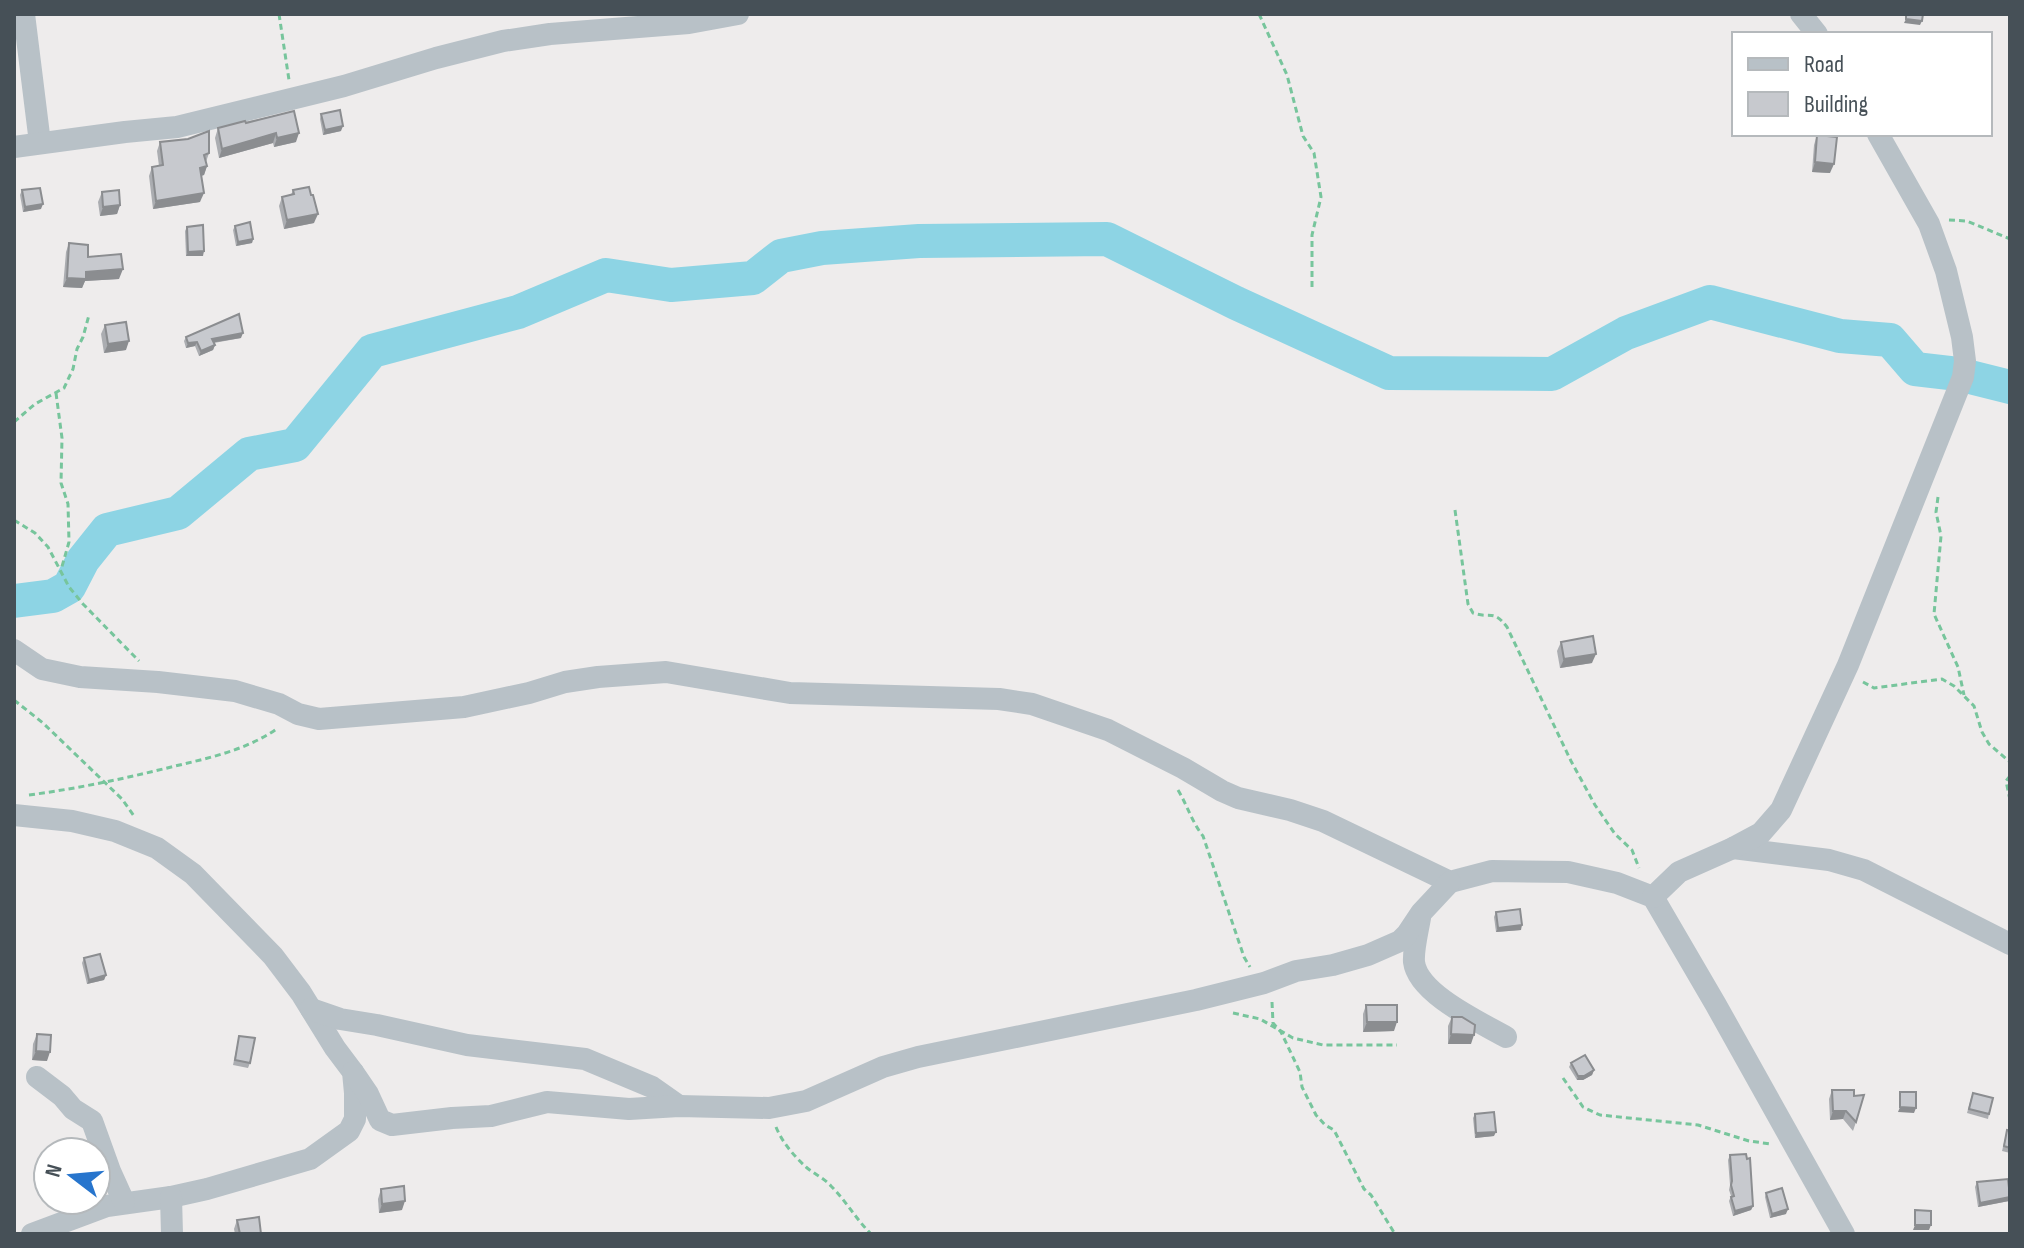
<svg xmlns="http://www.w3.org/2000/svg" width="2024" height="1248" font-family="'Sofia Sans Condensed',sans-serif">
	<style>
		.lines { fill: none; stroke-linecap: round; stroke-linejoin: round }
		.river { stroke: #8dd4e4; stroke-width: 34 }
		.path { stroke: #77c59c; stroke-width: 3; stroke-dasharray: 6 4; stroke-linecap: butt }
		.street { stroke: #b8c1c7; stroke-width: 22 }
		.wall { fill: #abadb1 }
		.shaded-wall { fill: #8b8d90 }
		.building { fill: #c7c9ce; stroke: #8b8d90; stroke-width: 2 }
	</style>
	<rect width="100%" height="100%" fill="#eeecec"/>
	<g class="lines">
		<!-- river -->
		<g class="river">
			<path d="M1970 377 2010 387"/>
			<path d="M14 601 53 596 69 587 83 560 107 530 178 513 249 454 295 445 372 351 518 312 606 275 671 285 753 278 781 256 822 248 919 241 1107 239 1236 303 1389 373 1552 374 1626 333 1710 302 1840 336 1890 340 1915 369 1958 374"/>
		</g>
		<!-- path -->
		<g class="path">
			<path d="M279 14 289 80"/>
			<path d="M1259 14 1287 75 1303 136 1314 153 1321 197 1312 235V287"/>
			<path d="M1949 220 1967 221 2010 239"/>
			<path d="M56 393 62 438 61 483 68 504 69 542 61 570"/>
			<path d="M14 422 35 404 64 388 73 369 77 349 83 337 89 315"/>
			<path d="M1938 497 1936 512 1941 536 1934 614 1958 667 1964 695"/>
			<path d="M1455 510 1468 604 1473 613C1492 619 1493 609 1507 627L1571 761 1595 805 1615 834 1632 850 1639 868"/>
			<path d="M14 520 35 533 48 547 69 587 83 604 139 661"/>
			<path d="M1863 682 1874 688 1942 679 1954 686 1974 706 1982 732 1989 744 2010 762"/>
			<path d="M14 700 43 723 122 799 134 816"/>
			<path d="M2010 776 2006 781 2010 800"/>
			<path d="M1178 790C1187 805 1192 822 1203 836L1244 957 1250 967"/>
			<path d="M29 795C74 789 118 780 163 769 203 759 244 752 278 728"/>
			<path d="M1272 1002 1273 1023 1281 1032 1300 1072 1302 1087 1316 1115 1325 1125 1334 1130 1364 1189 1371 1195 1395 1234"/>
			<path d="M1233 1013 1260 1019 1293 1038 1323 1045H1397"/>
			<path d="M1563 1078 1583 1107 1600 1115 1698 1125 1749 1141 1771 1144"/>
			<path d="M776 1127C782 1142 794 1156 806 1167 814 1174 824 1178 831 1186 846 1201 856 1219 871 1234"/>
		</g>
		<!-- street -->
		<g class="street">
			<path d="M24 14 40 143"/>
			<path d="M1801 14 1817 34"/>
			<path d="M14 147 125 132 177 127 344 86 436 58 503 41 550 34 689 23 738 14"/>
			<path d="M14 650 42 669 80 677 158 682 235 691 279 704 298 714 319 719 464 707 529 693 565 682 598 677 666 672 790 693 999 699 1032 704 1108 730 1183 768 1222 791 1238 798 1290 810 1323 821 1450 882 1492 871 1568 872 1617 883 1653 897 1716 1005 1844 1234"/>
			<path d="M14 815 72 821 115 831 157 848 193 874 273 956 301 993 335 1048 353 1072 355 1093V1119L349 1131 310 1159 207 1189 171 1197 107 1206 32 1234"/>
			<path d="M1733 848 1829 860 1864 870 2010 944"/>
			<path d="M1653 897 1679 872 1733 848 1761 833 1781 810 1848 665 1963 377 1965 361 1962 337 1946 271 1929 224 1878 134"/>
			<path d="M1420 918C1418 930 1413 950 1414 962 1418 994 1480 1022 1506 1037"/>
			<path d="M311 1009 340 1019 377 1025 467 1045 585 1059 652 1087 679 1106"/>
			<path d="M353 1072 368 1094 380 1120 392 1125 452 1118 491 1116 547 1102 629 1109 679 1106 769 1108 806 1101 883 1067 918 1057 1196 1000 1264 983 1296 971 1333 965 1368 955 1400 941 1407 934 1421 913 1450 882"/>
			<path d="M37 1077 62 1096 73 1109 92 1121 110 1171 124 1202"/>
			<path d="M171 1197 172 1234"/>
		</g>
	</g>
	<!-- wall -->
	<g class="wall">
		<path d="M294 111 296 142 274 147 273 143 219 158 215 138 218 128Z"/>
		<path d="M321 114 341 131 323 135 320 119Z"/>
		<path d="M1817 135 1830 173 1812 172 1814 145Z"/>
		<path d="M160 142 209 153 206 162 207 166 204 175 201 176 200 202 153 209 149 176 152 167 159 166 157 151Z"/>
		<path d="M22 190 41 209 23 212 20 195Z"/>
		<path d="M293 190 311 195 314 223 284 229 279 206 282 197 291 195Z"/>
		<path d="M102 192 120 205 117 214 100 216 98 202Z"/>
		<path d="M235 226 253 239 252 243 236 246 233 230Z"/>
		<path d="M187 227 203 256H186L185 231Z"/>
		<path d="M69 243 88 257 119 279 85 281 82 288 63 287 66 252Z"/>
		<path d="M105 325 126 350 104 353 101 334Z"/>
		<path d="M186 337 241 338 214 343 215 345 213 350 199 356 195 346 186 348 184 341Z"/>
		<path d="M1561 642 1592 663 1560 668 1557 651Z"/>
		<path d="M1496 912 1521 930 1496 932 1494 917Z"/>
		<path d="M84 958 106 975 104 980 87 984 82 963Z"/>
		<path d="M1366 1005 1394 1031 1363 1032V1014Z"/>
		<path d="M1452 1017 1471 1044H1448V1026Z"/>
		<path d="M37 1034 47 1061 32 1060 33 1044Z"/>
		<path d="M239 1036 250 1063 248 1068 233 1065Z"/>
		<path d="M1571 1063 1594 1070 1592 1075 1583 1080H1577L1569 1067Z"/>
		<path d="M1832 1090 1856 1122 1853 1131 1843 1119 1830 1120 1829 1099Z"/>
		<path d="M1971 1098 1989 1114 1988 1119 1967 1113Z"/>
		<path d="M1475 1114 1494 1136 1475 1138 1473 1118Z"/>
		<path d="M2007 1130 2010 1131V1153L2002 1151Z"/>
		<path d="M1730 1155 1753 1206 1751 1210 1733 1216 1729 1201 1731 1196 1729 1190 1730 1185 1728 1160Z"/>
		<path d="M1977 1182 2009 1201 1978 1207 1975 1187Z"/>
		<path d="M381 1189 402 1210 379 1213 378 1199Z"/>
		<path d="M1766 1193 1786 1214 1770 1218 1765 1197Z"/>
		<path d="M237 1220 261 1234H235L234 1229Z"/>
	</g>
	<!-- shaded-wall -->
	<g class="shaded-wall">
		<path d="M1906 19 1922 21 1920 25 1904 23Z"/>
		<path d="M343 126 341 131 323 135 325 130Z"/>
		<path d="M276 133 273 143 219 158 222 149Z"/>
		<path d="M299 133 296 142 274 147 277 138Z"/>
		<path d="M1815 162 1834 164 1830 173 1812 172Z"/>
		<path d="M207 166 204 175 196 177 200 168Z"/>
		<path d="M204 193 200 202 153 209 156 201Z"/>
		<path d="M43 204 41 209 23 212 25 207Z"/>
		<path d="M120 205 117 214 100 216 103 207Z"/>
		<path d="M318 214 314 223 284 229 287 220Z"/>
		<path d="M253 239 252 243 236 246 238 242Z"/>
		<path d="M204 251 203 256H186L188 252Z"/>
		<path d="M123 269 119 279 85 281 82 288 63 287 67 278 86 272Z"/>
		<path d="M243 333 241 338 210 343 212 339Z"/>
		<path d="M129 341 126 350 104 353 108 344Z"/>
		<path d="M197 342 195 346 186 348 188 343Z"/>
		<path d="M215 345 213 350 199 356 201 351Z"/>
		<path d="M1596 654 1592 663 1560 668 1564 659Z"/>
		<path d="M1522 925 1521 930 1496 932 1498 928Z"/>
		<path d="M106 975 104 980 87 984 89 980Z"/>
		<path d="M1367 1022H1397L1394 1031 1363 1032Z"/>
		<path d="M1451 1034 1474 1035 1471 1044H1448Z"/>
		<path d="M36 1051 50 1052 47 1061 32 1060Z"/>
		<path d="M1594 1070 1592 1075 1583 1080H1577L1578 1076Z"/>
		<path d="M1900 1107 1916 1108 1914 1113 1898 1112Z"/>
		<path d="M1833 1111H1846L1843 1119 1830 1120Z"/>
		<path d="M1496 1132 1494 1136 1475 1138 1476 1133Z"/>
		<path d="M2010 1197 2009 1201 1978 1207 1980 1203Z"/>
		<path d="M405 1201 402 1210 379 1213 382 1204Z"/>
		<path d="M1753 1206 1751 1210 1733 1216 1735 1211Z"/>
		<path d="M1788 1209 1786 1214 1770 1218 1772 1214Z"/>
		<path d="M1915 1225H1931L1929 1230H1913Z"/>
	</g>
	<!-- building -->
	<g class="building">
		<path d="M1906 14H1923L1922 21 1906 19Z"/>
		<path d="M340 110 343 126 325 130 321 114Z"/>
		<path d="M294 111 299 133 277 138 276 133 222 149 218 128 245 121 246 123Z"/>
		<path d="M209 131V153L204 155 207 166 200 168 204 193 156 201 152 167 163 165 160 142 188 139Z"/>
		<path d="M1817 135 1837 137 1834 164 1815 162Z"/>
		<path d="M309 187 311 195H313L318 214 287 220 282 197 294 194 293 190Z"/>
		<path d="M40 188 43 204 25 207 22 190Z"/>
		<path d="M119 190 120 205 103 207 102 192Z"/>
		<path d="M250 222 253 239 238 242 235 226Z"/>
		<path d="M203 225 204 251 188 252 187 227Z"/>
		<path d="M69 243 88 245V257L121 254 123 269 86 272V279L67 278Z"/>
		<path d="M239 314 243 333 212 339 215 345 201 351 197 342 188 343 186 337Z"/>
		<path d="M126 322 129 341 108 344 105 325Z"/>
		<path d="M1593 636 1596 654 1564 659 1561 642Z"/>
		<path d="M1520 909 1522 925 1498 928 1496 912Z"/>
		<path d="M100 954 106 975 89 980 84 958Z"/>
		<path d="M1366 1005H1397V1022H1367Z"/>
		<path d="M1452 1017H1462L1475 1025 1474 1035 1451 1034Z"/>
		<path d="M37 1034 51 1035 50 1052 36 1051Z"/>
		<path d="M239 1036 255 1038 250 1063 235 1060Z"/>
		<path d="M1585 1055 1594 1070 1584 1076H1578L1571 1063Z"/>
		<path d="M1832 1090H1854V1096L1864 1095 1856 1122 1846 1111H1833Z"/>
		<path d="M1900 1092H1916V1108L1900 1107Z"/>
		<path d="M1973 1093 1993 1098 1989 1114 1969 1109Z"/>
		<path d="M1494 1112 1496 1132 1476 1133 1475 1114Z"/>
		<path d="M2007 1130 2010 1131V1148L2004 1146Z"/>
		<path d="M1746 1154 1747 1159 1750 1158 1753 1206 1735 1211 1731 1197 1734 1196 1731 1185 1732 1181 1730 1155Z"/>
		<path d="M2008 1179 2010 1197 1980 1203 1977 1182Z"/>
		<path d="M404 1186 405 1201 382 1204 381 1189Z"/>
		<path d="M1782 1188 1788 1209 1772 1214 1766 1193Z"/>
		<path d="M1915 1210 1931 1211V1225H1915Z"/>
		<path d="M259 1217 261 1234H240L237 1220Z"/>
	</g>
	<!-- border -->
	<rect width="2024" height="1248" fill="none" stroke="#465057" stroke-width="32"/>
	<!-- legend -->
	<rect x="1732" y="32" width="260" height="104" fill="#ffffff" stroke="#b5b9bc" stroke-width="2"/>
	<rect x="1748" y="58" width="40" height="12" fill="#b8c1c7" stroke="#b5b9bc" stroke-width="2"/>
	<text x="1804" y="72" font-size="24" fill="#465057">Road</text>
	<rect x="1748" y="92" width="40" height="24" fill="#c7c9ce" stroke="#b5b9bc" stroke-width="2"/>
	<text x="1804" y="112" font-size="24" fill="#465057">Building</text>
	<!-- north arrow -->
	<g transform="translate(72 1176) rotate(286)"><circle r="38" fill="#ffffff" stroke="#b5b9bc" stroke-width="2"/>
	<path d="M0-6L14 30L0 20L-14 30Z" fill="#2775cd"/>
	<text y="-12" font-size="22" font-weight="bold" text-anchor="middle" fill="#465057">N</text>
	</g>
</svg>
